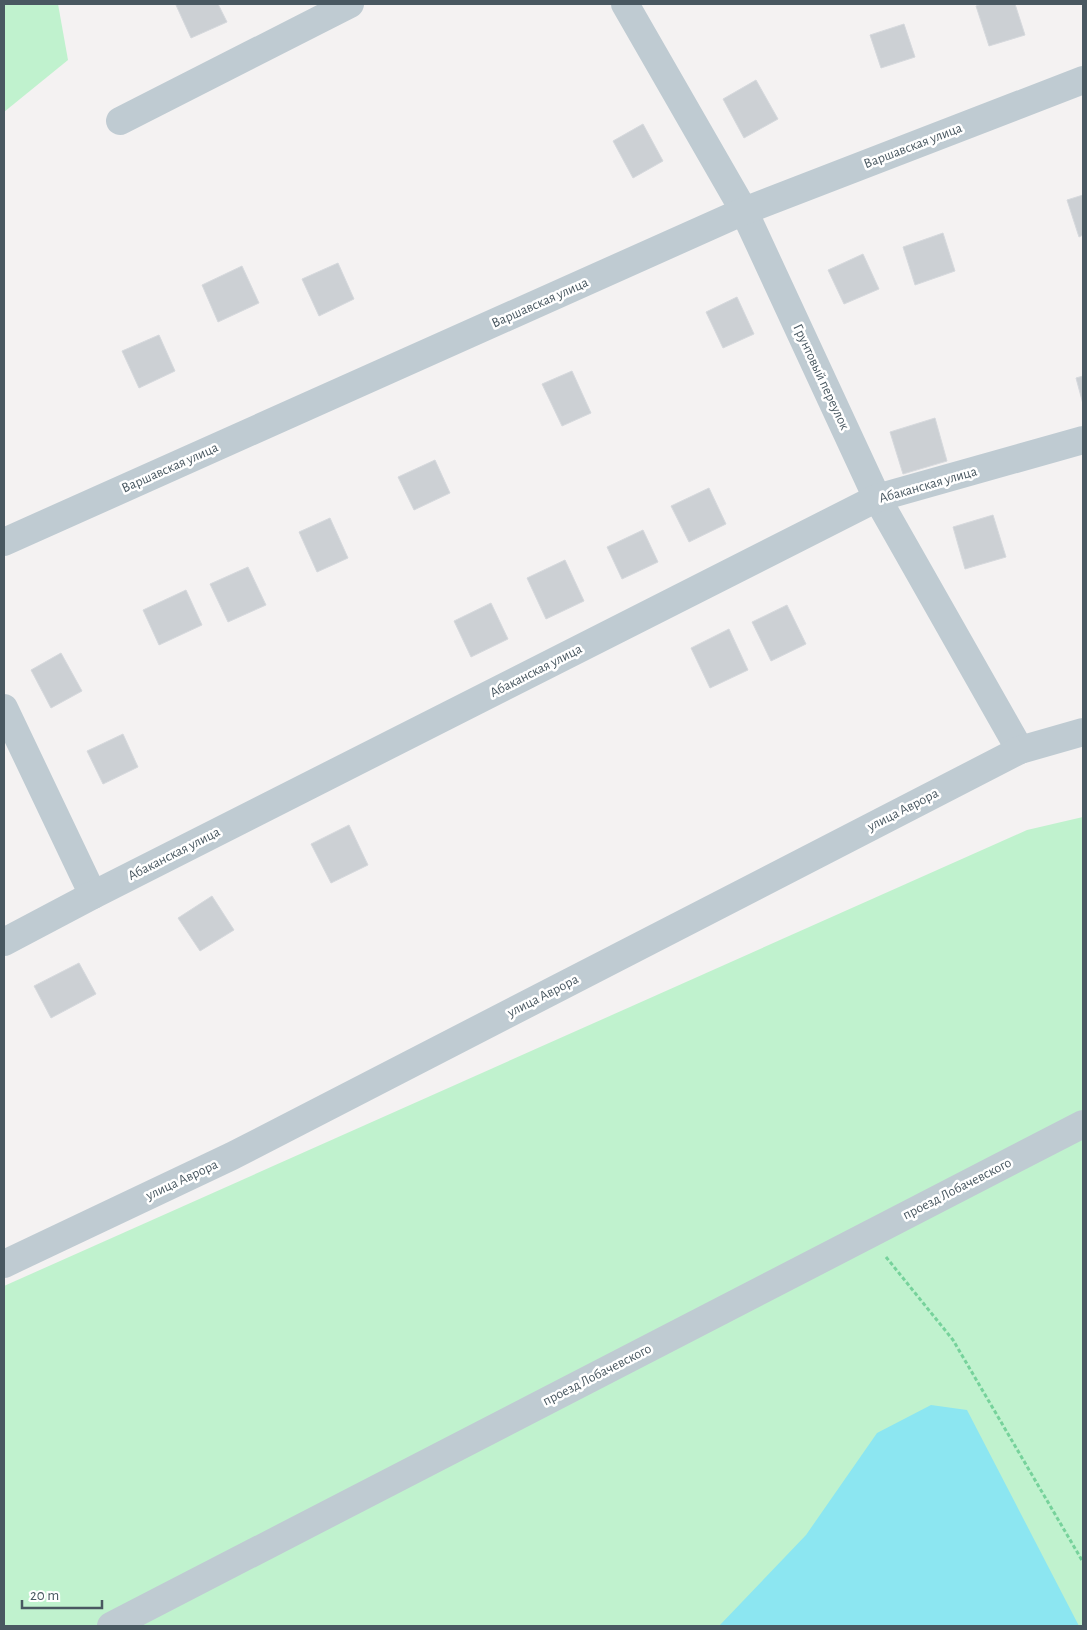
<svg xmlns="http://www.w3.org/2000/svg" width="1087" height="1630" font-family="'Alegreya Sans',sans-serif">
	<style>
		.green { fill: #c0f2ce }
		.water { fill: #8ce6f1 }
		.building { fill: #ccd0d4; stroke: #d6d9dd }
		.lines { fill: none; stroke-linecap: round; stroke-linejoin: round }
		.path { stroke: #76d29b; stroke-width: 3; stroke-dasharray: 4 2.5; stroke-linecap: butt }
		.minor { stroke: #bfcbd2; stroke-width: 28 }
		.labels { text-anchor: middle; dominant-baseline: central; stroke-width: 5; stroke-linejoin: round; paint-order: stroke }
		.street-label { font-size: 14px; fill: #495861; stroke: #fff }
	</style>
	<rect width="100%" height="100%" fill="#f4f2f2"/>
	<!-- green -->
	<g class="green">
		<path d="M4 4H58L68 60 4 112Z"/>
		<path d="M1083 817V1626H4V1286L1027 830Z"/>
	</g>
	<!-- water -->
	<path class="water" d="M931 1405 967 1410 1079 1626H719L806 1535 877 1433Z"/>
	<!-- building -->
	<g class="building">
		<path d="M179 4H218L227 22 191 38 176 5Z"/>
		<path d="M982 4H1015L1025 35 989 46 976 6Z"/>
		<path d="M904 24 915 57 881 68 870 35Z"/>
		<path d="M756 80 778 119 744 138 723 99Z"/>
		<path d="M643 124 663 161 633 178 613 141Z"/>
		<path d="M1083 195V235L1079 237 1067 200Z"/>
		<path d="M943 233 955 271 915 285 903 247Z"/>
		<path d="M863 254 879 289 844 304 828 270Z"/>
		<path d="M338 263 354 299 319 316 302 279Z"/>
		<path d="M242 266 259 303 218 322 202 285Z"/>
		<path d="M737 297 754 334 723 348 706 312Z"/>
		<path d="M159 335 175 371 139 388 122 351Z"/>
		<path d="M572 371 591 413 562 426 542 384Z"/>
		<path d="M1083 376V404L1076 378Z"/>
		<path d="M935 418 947 461 903 474 890 432Z"/>
		<path d="M435 460 450 493 414 510 398 477Z"/>
		<path d="M709 488 726 524 689 542 671 506Z"/>
		<path d="M993 515 1006 557 965 569 953 527Z"/>
		<path d="M330 518 348 558 317 572 299 532Z"/>
		<path d="M643 530 658 562 622 579 607 547Z"/>
		<path d="M565 560 584 601 546 619 527 578Z"/>
		<path d="M248 567 266 605 228 622 210 584Z"/>
		<path d="M186 590 202 625 159 645 143 610Z"/>
		<path d="M491 603 508 639 471 657 454 621Z"/>
		<path d="M787 605 806 644 771 661 752 622Z"/>
		<path d="M729 629 748 670 710 688 691 648Z"/>
		<path d="M61 653 82 691 51 708 31 670Z"/>
		<path d="M123 734 138 767 103 784 87 751Z"/>
		<path d="M349 825 368 865 331 883 311 844Z"/>
		<path d="M212 896 234 930 200 951 178 918Z"/>
		<path d="M79 963 96 994 51 1018 34 986Z"/>
	</g>
	<g class="lines">
		<!-- path -->
		<path class="path" d="M886 1257 953 1340 1083 1562"/>
		<!-- minor -->
		<g class="minor">
			<path d="M625 4 744 211 877 498 1020 750"/>
			<path d="M120 121 350 4"/>
			<path d="M4 542 744 211 1083 80"/>
			<path d="M4 708 93 895"/>
			<path d="M4 942 93 895 877 498 1083 440"/>
			<path d="M4 1264 232 1156 1020 750 1083 732"/>
			<path d="M111 1626 1083 1124"/>
		</g>
	</g>
	<g class="labels">
		<!-- street labels -->
		<g class="street-label">
			<text transform="translate(913 146) rotate(-21)">Варшавская улица</text>
			<text transform="translate(540 303) rotate(-24)">Варшавская улица</text>
			<text transform="translate(821 377) rotate(65)">Грунтовый переулок</text>
			<text transform="translate(170 468) rotate(-24)">Варшавская улица</text>
			<text transform="translate(928 485) rotate(-16)">Абаканская улица</text>
			<text transform="translate(536 671) rotate(-27)">Абаканская улица</text>
			<text transform="translate(903 810) rotate(-27)">улица Аврора</text>
			<text transform="translate(174 854) rotate(-27)">Абаканская улица</text>
			<text transform="translate(543 996) rotate(-27)">улица Аврора</text>
			<text transform="translate(182 1180) rotate(-25)">улица Аврора</text>
			<text transform="translate(957 1189) rotate(-27)">проезд Лобачевского</text>
			<text transform="translate(597 1375) rotate(-27)">проезд Лобачевского</text>
		</g>
	</g>
	<!-- border -->
	<rect width="1087" height="1630" fill="none" stroke="#495861" stroke-width="10"/>
	<!-- scale -->
	<path d="M22 1600v8h80v-8" fill="none" stroke="#495861" stroke-width="2.5"/>
	<text x="30" y="1600" font-size="15" fill="#495861" stroke="#ffffff" stroke-width="4" paint-order="stroke">20 m</text>
</svg>
